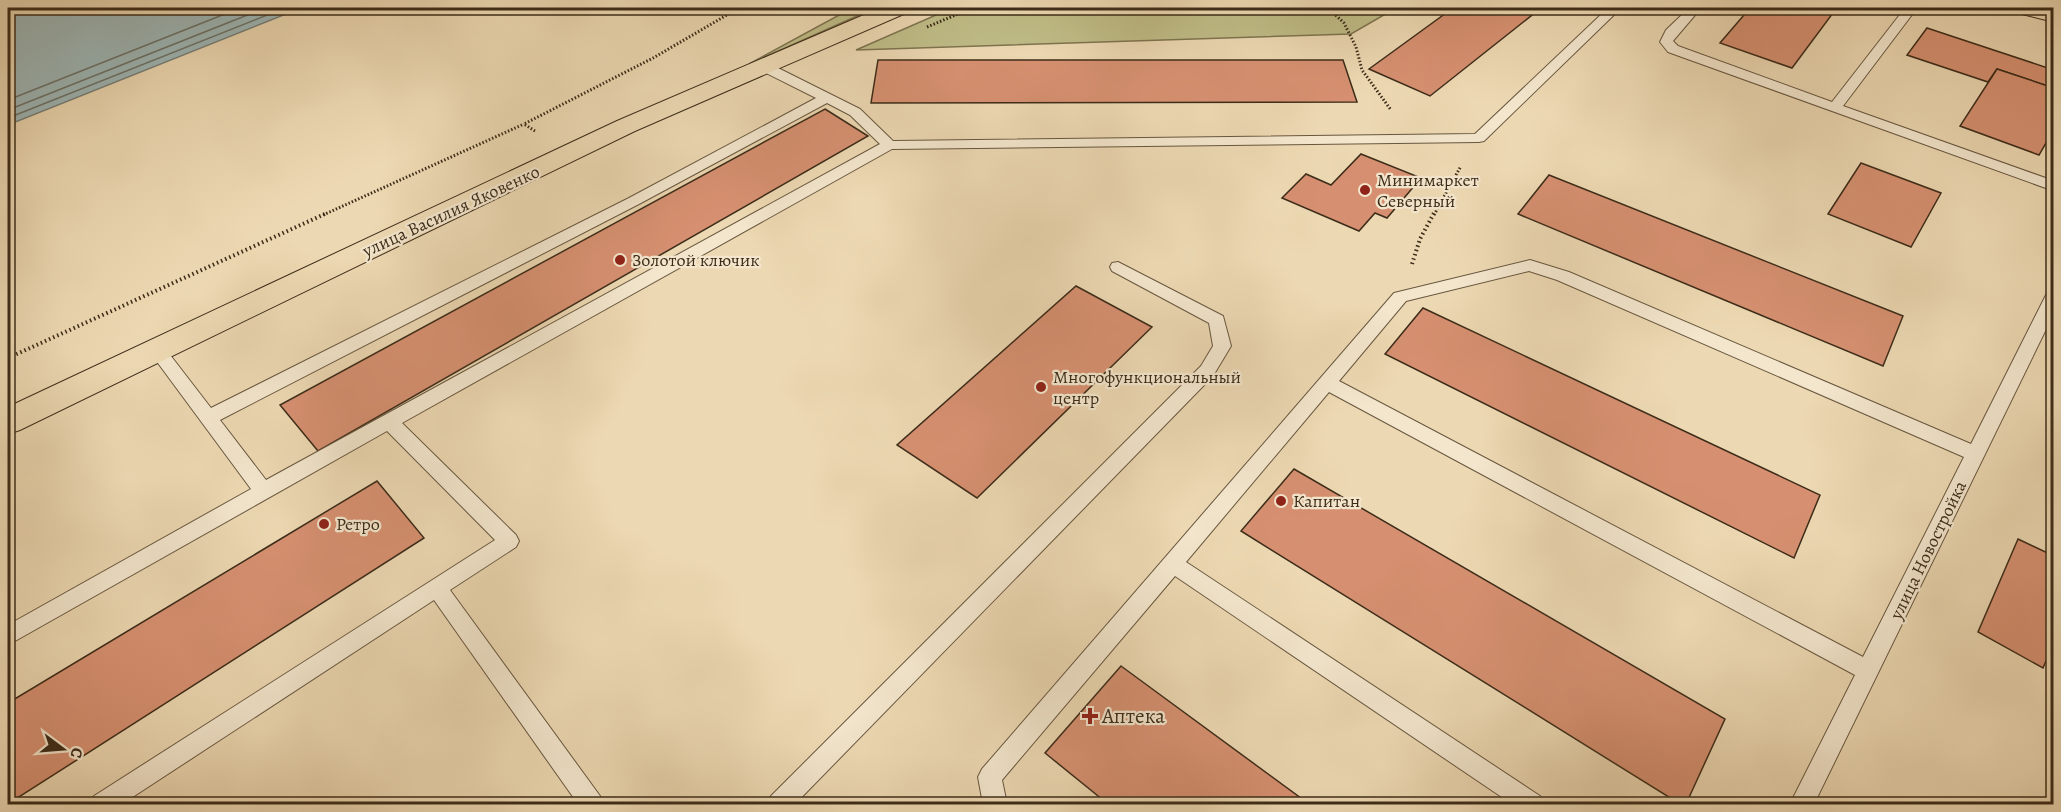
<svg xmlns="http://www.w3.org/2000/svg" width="2061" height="812" font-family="Alegreya,serif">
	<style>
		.green { fill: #bfbc87; stroke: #7e7450; stroke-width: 1.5 }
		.water { fill: #9db7b7; stroke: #767f78; stroke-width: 1.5 }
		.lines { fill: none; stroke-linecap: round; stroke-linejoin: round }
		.shore { stroke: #6c7268; stroke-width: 1.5 }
		.building { fill: #d69071; stroke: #3c2c19; stroke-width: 1.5 }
		.service-casing { stroke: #68573f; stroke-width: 2 }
		.primary-casing { stroke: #3c2c19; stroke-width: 2 }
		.path-far1 { stroke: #3c2c19; stroke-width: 3; stroke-dasharray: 1.5 2; stroke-linecap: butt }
		.path { stroke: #3c2c19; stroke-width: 4; stroke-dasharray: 1.5 3; stroke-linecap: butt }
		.service { fill: #f3e6cd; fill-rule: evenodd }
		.primary { fill: #ecd8b2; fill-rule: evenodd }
		.poi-dot { fill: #8f2418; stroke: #f3e6cd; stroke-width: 2 }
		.labels { text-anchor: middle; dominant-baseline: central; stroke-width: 4.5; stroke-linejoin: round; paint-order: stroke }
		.poi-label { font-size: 18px; fill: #3c2c19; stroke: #f3e6cd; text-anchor: start }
		.street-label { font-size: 18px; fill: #3c2c19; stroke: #f3e6cd }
		.near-poi-label { font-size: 21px; fill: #3c2c19; stroke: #f3e6cd; text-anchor: start }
	</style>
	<rect width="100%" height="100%" fill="#ecd8b2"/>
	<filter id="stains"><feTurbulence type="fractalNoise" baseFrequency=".00333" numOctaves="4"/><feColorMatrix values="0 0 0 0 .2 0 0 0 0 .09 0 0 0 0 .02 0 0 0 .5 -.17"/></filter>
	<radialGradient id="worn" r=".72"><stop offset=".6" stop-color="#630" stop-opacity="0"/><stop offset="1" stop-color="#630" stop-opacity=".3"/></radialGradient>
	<!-- green -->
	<g class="green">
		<path d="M852 8H875L749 64Z"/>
		<path d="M952 8H1396L1351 34 856 50Z"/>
	</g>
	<!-- water -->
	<path class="water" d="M8 8H301L8 125Z"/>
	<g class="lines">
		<!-- shore -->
		<g class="shore">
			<path d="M8 100 240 8"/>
			<path d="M8 110 265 8"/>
			<path d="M8 118 285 8"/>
		</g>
	</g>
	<!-- building -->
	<g class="building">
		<path d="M1453 8H1541L1430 96 1369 69Z"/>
		<path d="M1750 8H1815L1833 13 1792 68 1720 43Z"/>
		<path d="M1927 28 2054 70V88L1997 69 1988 82 1907 55Z"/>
		<path d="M878 60H1343L1357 102 871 103Z"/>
		<path d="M1997 69 2054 88V129L2039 155 1960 126Z"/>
		<path d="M825 109 868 136 318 451 280 405Z"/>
		<path d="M1361 154 1421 178 1387 218 1375 213 1359 231 1282 198 1306 174 1331 185Z"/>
		<path d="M1861 163 1941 193 1911 247 1828 214Z"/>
		<path d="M1549 175 1903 316 1883 366 1518 214Z"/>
		<path d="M1076 286 1152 327 977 498 897 445Z"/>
		<path d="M1423 308 1820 495 1794 558 1385 354Z"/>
		<path d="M1294 469 1725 719 1686 804H1680L1241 531Z"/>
		<path d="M377 481 424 538 8 804V703Z"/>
		<path d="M2018 539 2054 556V642L2043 668 1978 632Z"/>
		<path d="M1121 666 1309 804H1108L1045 753Z"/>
	</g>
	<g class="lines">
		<!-- service casing -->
		<g class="service-casing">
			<g id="service">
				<path d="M1608 8H1621L1484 141 1479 142 892 149 402 423 516 535 519 541 516 547 450 590 600 796 604 804H578L434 600 122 804H90L94 796 495 540 387 431 8 645V625L251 489 152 355 149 351 152 347 158 345 164 347 211 408 629 198 816 98 758 69 756 66 758 63H768L860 109 893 141 1475 134ZM827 103 850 115 880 144 266 480 220 420 639 204Z"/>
				<path d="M1689 8H1701L1673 41 1678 46 1832 102 1905 8H1917L1843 106 2054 181V191L1668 52 1660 42 1666 30Z"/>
				<path d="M1530 260 1569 272 1971 444 2046 295 2048 291 2054 289V313L1814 804H1790L1855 675 1329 392 1186 562 1540 796 1544 804H1512L1175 576 1002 780 1007 804H983L978 777 982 769 1394 293ZM1529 271 1557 280 1964 457 1863 657 1339 381 1406 301Z"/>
				<path d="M1118 262 1223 316 1231 346 1213 376 795 804H767L771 796 1201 366 1213 346 1209 323 1112 271 1110 267 1112 263Z"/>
			</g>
		</g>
		<!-- primary casing -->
		<g class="primary-casing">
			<g id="primary">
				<path d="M880 8H909L906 13 635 131 20 430 8 434V407L617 121Z"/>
				<path d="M2015 8H2054V22L2018 13Z"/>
			</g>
		</g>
		<!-- path-far1 -->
		<g class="path-far1">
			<path d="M1328 8 1344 23 1356 47 1362 70 1391 110"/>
			<path d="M927 27 958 14 995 8"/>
			<path d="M535 131 524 124 653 58 739 8"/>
			<path d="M323 215 524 124"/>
			<path d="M1434 215 1461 166"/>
		</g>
		<!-- path -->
		<g class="path">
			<path d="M1412 264 1420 239 1434 213"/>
			<path d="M8 358 327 213"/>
		</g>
		<!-- service -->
		<use href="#service" class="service"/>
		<!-- primary -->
		<use href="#primary" class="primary"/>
	</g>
	<!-- markers -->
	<g class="poi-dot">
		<circle cx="1365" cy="190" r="6"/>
		<circle cx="620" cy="260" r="6"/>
		<circle cx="1041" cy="387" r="6"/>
		<circle cx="1281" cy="501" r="6"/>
		<circle cx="324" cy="524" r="6"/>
		<path d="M1087 707h6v6h6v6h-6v6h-6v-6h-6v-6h6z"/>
	</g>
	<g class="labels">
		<!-- poi labels -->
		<g class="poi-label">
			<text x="1377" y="180">Минимаркет<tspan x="1377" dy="21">Северный</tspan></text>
			<text x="632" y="260">Золотой ключик</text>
			<text x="1053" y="377">Многофункциональный<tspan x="1053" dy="21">центр</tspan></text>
			<text x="1293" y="501">Капитан</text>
			<text x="336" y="524">Ретро</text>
		</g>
		<!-- street labels -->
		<g class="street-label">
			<text transform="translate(451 211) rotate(-25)">улица Василия Яковенко</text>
			<text transform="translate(1928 550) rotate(-64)">улица Новостройка</text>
		</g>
		<!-- near-poi labels -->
		<g class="near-poi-label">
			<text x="1102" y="716">Аптека</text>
		</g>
	</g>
	<!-- margin -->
	<rect width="2061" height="812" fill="none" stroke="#ecd8b2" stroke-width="30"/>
	<rect x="9" y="9" width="2043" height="794" fill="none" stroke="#3c2c19" stroke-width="3"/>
	<rect x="15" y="15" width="2031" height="782" fill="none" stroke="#3c2c19" stroke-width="1.5"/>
	<!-- north arrow -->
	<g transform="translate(63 749) rotate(106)" stroke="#f3e6cd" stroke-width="4.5" paint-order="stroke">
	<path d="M0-4.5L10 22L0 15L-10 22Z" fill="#3c2c19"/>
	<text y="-9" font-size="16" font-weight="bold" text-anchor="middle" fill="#3c2c19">С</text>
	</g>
	<rect width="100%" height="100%" filter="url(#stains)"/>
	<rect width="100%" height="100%" fill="url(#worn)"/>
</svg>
